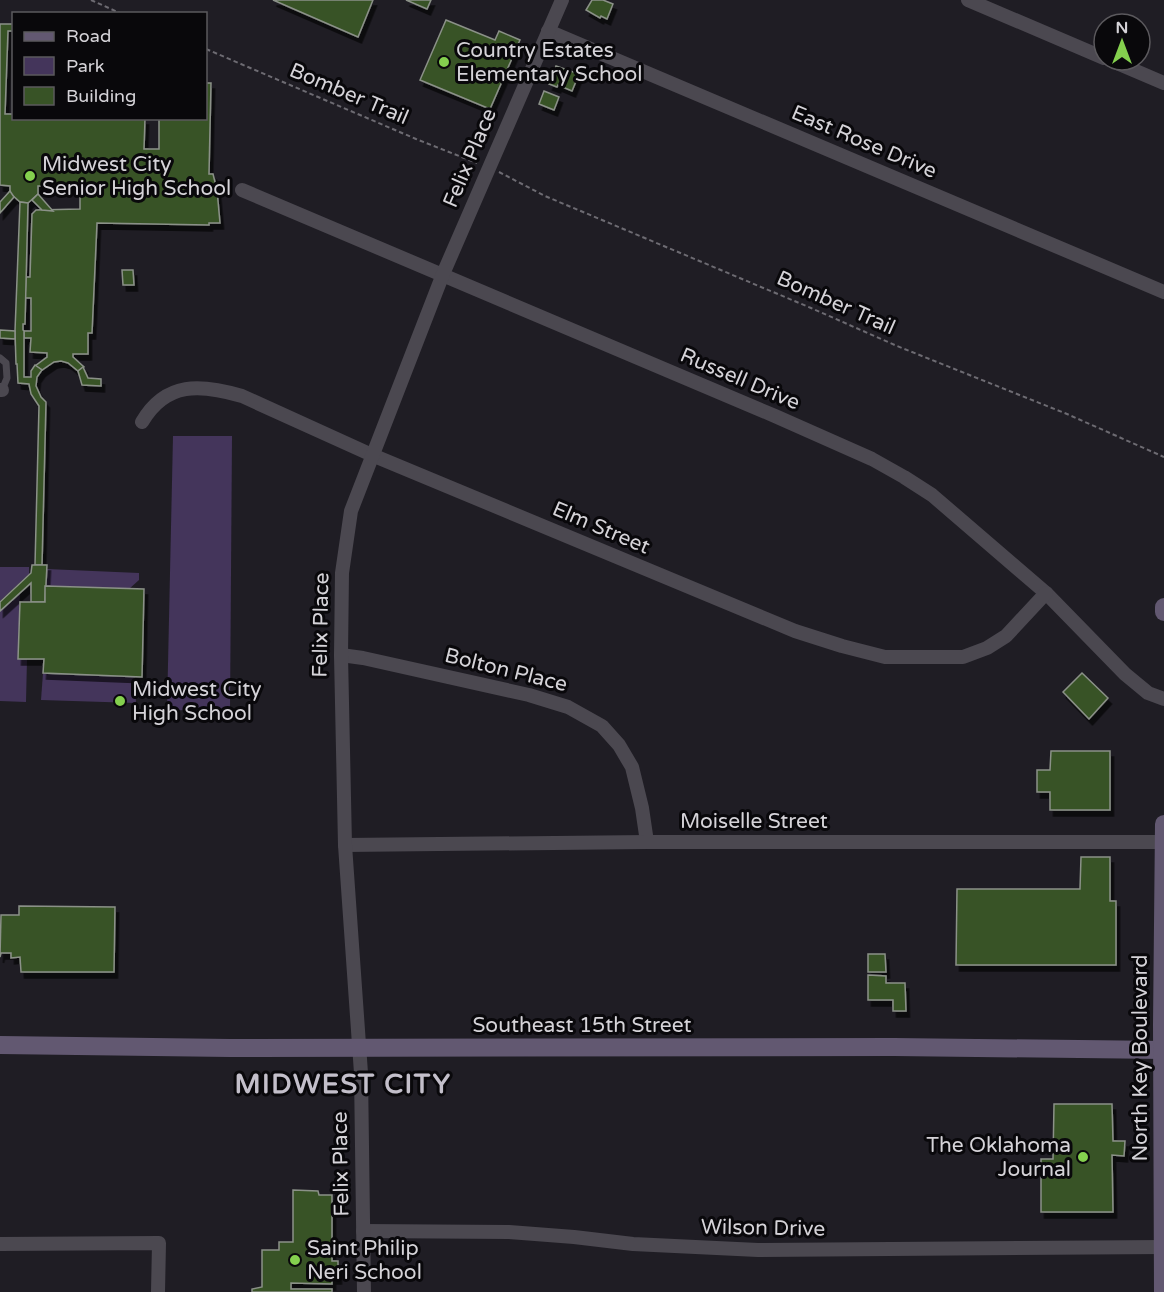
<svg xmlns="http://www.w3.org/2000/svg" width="1164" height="1292" font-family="'Varela Round',sans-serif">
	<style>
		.green { fill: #44355b }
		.building { fill: #385326; stroke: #8b9188; stroke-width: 1.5; filter: url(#shadow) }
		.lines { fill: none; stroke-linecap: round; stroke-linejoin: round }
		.path { stroke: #6d6b72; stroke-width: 2; stroke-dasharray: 4.5 3; stroke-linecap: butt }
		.lane { stroke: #4b4850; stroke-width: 7 }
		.street { stroke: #4b4850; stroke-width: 14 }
		.secondary { stroke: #625871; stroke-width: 18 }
		.poi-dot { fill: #84d04e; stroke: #09080b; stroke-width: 2 }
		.labels { text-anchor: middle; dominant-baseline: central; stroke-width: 6; stroke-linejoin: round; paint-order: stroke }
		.poi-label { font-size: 21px; fill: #d5d3d8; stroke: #09080b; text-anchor: start }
		.street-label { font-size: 21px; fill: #d5d3d8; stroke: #09080b }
		.district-label { font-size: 27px; font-weight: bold; letter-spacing: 1.5px; fill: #c3bfca; stroke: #09080b }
	</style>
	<defs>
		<filter id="shadow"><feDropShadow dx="3.5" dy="6" stdDeviation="0" flood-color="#0009"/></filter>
	</defs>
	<rect width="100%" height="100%" fill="#1f1d24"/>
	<!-- green -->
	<g class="green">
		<path d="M173 436H232L230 711 167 710Z"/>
		<path d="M0 567H29V574L0 601Z"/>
		<path d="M47 569 139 573V580L129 589 45 586Z"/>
		<path d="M20 592 18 658 27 659 26 702 0 701V611Z"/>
		<path d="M43 673 135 677 136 703 41 700Z"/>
	</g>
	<!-- building -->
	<g class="building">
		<path d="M273 0H373L358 37Z"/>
		<path d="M406 0H431L427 9Z"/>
		<path d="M592 0H603L613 4 607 19 601 16 600 18 586 10Z"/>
		<path d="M446 20 495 40 499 31 520 40 490 109 420 80Z"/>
		<path d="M0 24H14V31H8L5 114H14V118L145 119 144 149H159V118H206V83H211L209 174H213L217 190 220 223H209V225L97 223 92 333H88V354H73V357L84 367 78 371 68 363 61 361 54 362 42 370 35 366 47 357V353L30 352 31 338H24V331H31V298H25L26 277H30L32 214 36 210 80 209V186H38V194L28 203 20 202 10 193V186L0 185Z"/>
		<path d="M556 66 579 74 572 91 558 85 557 87 549 84Z"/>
		<path d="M544 91 559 97 554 110 539 104Z"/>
		<path d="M10 191 14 197 0 213V202Z"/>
		<path d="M38 194 53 211 42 210 32 200Z"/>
		<path d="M20 202 28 203 25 324H23V330L24 331V377H31V371L35 365 42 370 37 377 36 386 41 397 46 402 42 565H35L39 406 31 394 29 384 18 383 17 364H16L15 331Z"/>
		<path d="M122 270H133L134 285H123Z"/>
		<path d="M0 330 15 331V339L0 338Z"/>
		<path d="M83 367 88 378 101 379V386L82 385 78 371Z"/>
		<path d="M32 565H47L45 602H31V583L0 611V602L31 573Z"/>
		<path d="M45 586 144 589 142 677 43 673 44 659H18L20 602H45Z"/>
		<path d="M1082 673 1108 698 1089 719 1063 692Z"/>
		<path d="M1051 751H1110V810H1050V792H1037V770H1050Z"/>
		<path d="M1081 857H1110V901H1116V965H956L957 889H1080Z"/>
		<path d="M19 906 115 907 114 972H21L20 957 11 958V953H1L0 957 1 915H19Z"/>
		<path d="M868 954H885L886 972H868Z"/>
		<path d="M868 975 886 976V983H905L906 1011H893V1000H868Z"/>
		<path d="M1054 1104H1112L1113 1141H1125L1124 1156 1112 1155 1113 1212H1041V1159H1053Z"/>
		<path d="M293 1190 318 1191 319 1195H332V1261H338V1278H332V1284L291 1283V1289H332V1292H252V1289L262 1287V1250H279V1242H293Z"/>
	</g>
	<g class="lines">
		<!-- path -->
		<g class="path">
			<path d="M91 0 122 14"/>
			<path d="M206 49 416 139 477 163"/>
			<path d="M499 172 545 196 811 308 897 346 1067 414 1164 457"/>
		</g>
		<!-- lane -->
		<path class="lane" d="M0 358 6 363 7 378 2 390"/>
		<!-- street -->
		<g class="street">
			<path d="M968 0 1104 58"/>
			<path d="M548 31 1164 292"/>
			<path d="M1110 60 1164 83"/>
			<path d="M242 190 775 416 872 459 904 477 932 495 1046 593 1125 674 1148 693 1164 699"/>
			<path d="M0 390H2"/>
			<path d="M142 422C166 381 201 384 242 396L372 455 795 631 842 646 885 657H963L987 648 1006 636 1046 593"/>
			<path d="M341 655 363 658 529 695 568 707 602 726 619 745 632 767 642 808 647 842"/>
			<path d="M345 845 647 842H1163"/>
			<path d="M363 1231 509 1232 574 1237 633 1244 758 1250 1164 1247"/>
			<path d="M0 1244 159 1243 158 1292"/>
			<path d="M364 1292 361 1073 345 845 341 655 342 573 351 511 443 274 562 0"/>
		</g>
		<!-- secondary -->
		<g class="secondary">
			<path d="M1164 607V612"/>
			<path d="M0 1045 230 1048 894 1047 1164 1050"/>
			<path d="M1163 1292 1162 1025 1164 824"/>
		</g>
	</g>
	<!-- markers -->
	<g class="poi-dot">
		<circle cx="444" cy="62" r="6"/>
		<circle cx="30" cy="176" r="6"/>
		<circle cx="120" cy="701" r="6"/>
		<circle cx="1083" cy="1157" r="6"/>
		<circle cx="295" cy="1260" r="6"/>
	</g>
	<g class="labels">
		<!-- poi labels -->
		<g class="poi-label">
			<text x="456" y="50">Country Estates<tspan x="456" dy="24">Elementary School</tspan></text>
			<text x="42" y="164">Midwest City<tspan x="42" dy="24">Senior High School</tspan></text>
			<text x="132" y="689">Midwest City<tspan x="132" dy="24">High School</tspan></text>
			<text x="1071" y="1145" text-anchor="end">The Oklahoma<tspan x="1071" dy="24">Journal</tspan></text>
			<text x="307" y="1248">Saint Philip<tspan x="307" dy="24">Neri School</tspan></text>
		</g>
		<!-- street labels -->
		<g class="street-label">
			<text transform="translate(349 94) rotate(23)">Bomber Trail</text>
			<text transform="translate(864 142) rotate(23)">East Rose Drive</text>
			<text transform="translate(470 158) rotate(-67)">Felix Place</text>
			<text transform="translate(836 303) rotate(24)">Bomber Trail</text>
			<text transform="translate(740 379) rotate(23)">Russell Drive</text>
			<text transform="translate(601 528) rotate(23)">Elm Street</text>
			<text transform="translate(321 625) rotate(-89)">Felix Place</text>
			<text transform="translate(506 670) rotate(14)">Bolton Place</text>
			<text x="754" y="821">Moiselle Street</text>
			<text x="582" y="1025">Southeast 15th Street</text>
			<text transform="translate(1140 1058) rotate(-90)">North Key Boulevard</text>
			<text transform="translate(341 1164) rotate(-91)">Felix Place</text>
			<text transform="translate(763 1228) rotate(1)">Wilson Drive</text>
		</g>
		<!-- district labels -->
		<g class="district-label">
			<text x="343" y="1084">MIDWEST CITY</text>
		</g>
	</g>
	<!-- legend -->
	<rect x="12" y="12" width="195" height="108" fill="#09080b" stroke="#5b595d" stroke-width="1.5"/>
	<rect x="24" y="32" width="30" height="9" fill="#625871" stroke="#5b595d" stroke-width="1.5"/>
	<text x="66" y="42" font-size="18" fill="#d5d3d8">Road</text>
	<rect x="24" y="57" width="30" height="18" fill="#44355b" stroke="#5b595d" stroke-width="1.5"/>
	<text x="66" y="72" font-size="18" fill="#d5d3d8">Park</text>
	<rect x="24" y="87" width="30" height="18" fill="#385326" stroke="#5b595d" stroke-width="1.5"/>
	<text x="66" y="102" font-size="18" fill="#d5d3d8">Building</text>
	<!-- north arrow -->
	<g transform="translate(1122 42)"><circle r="28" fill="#09080b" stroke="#5b595d" stroke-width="1.5"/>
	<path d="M0-4.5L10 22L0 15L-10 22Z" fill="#84d04e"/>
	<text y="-9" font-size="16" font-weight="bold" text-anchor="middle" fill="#d5d3d8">N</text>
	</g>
</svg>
